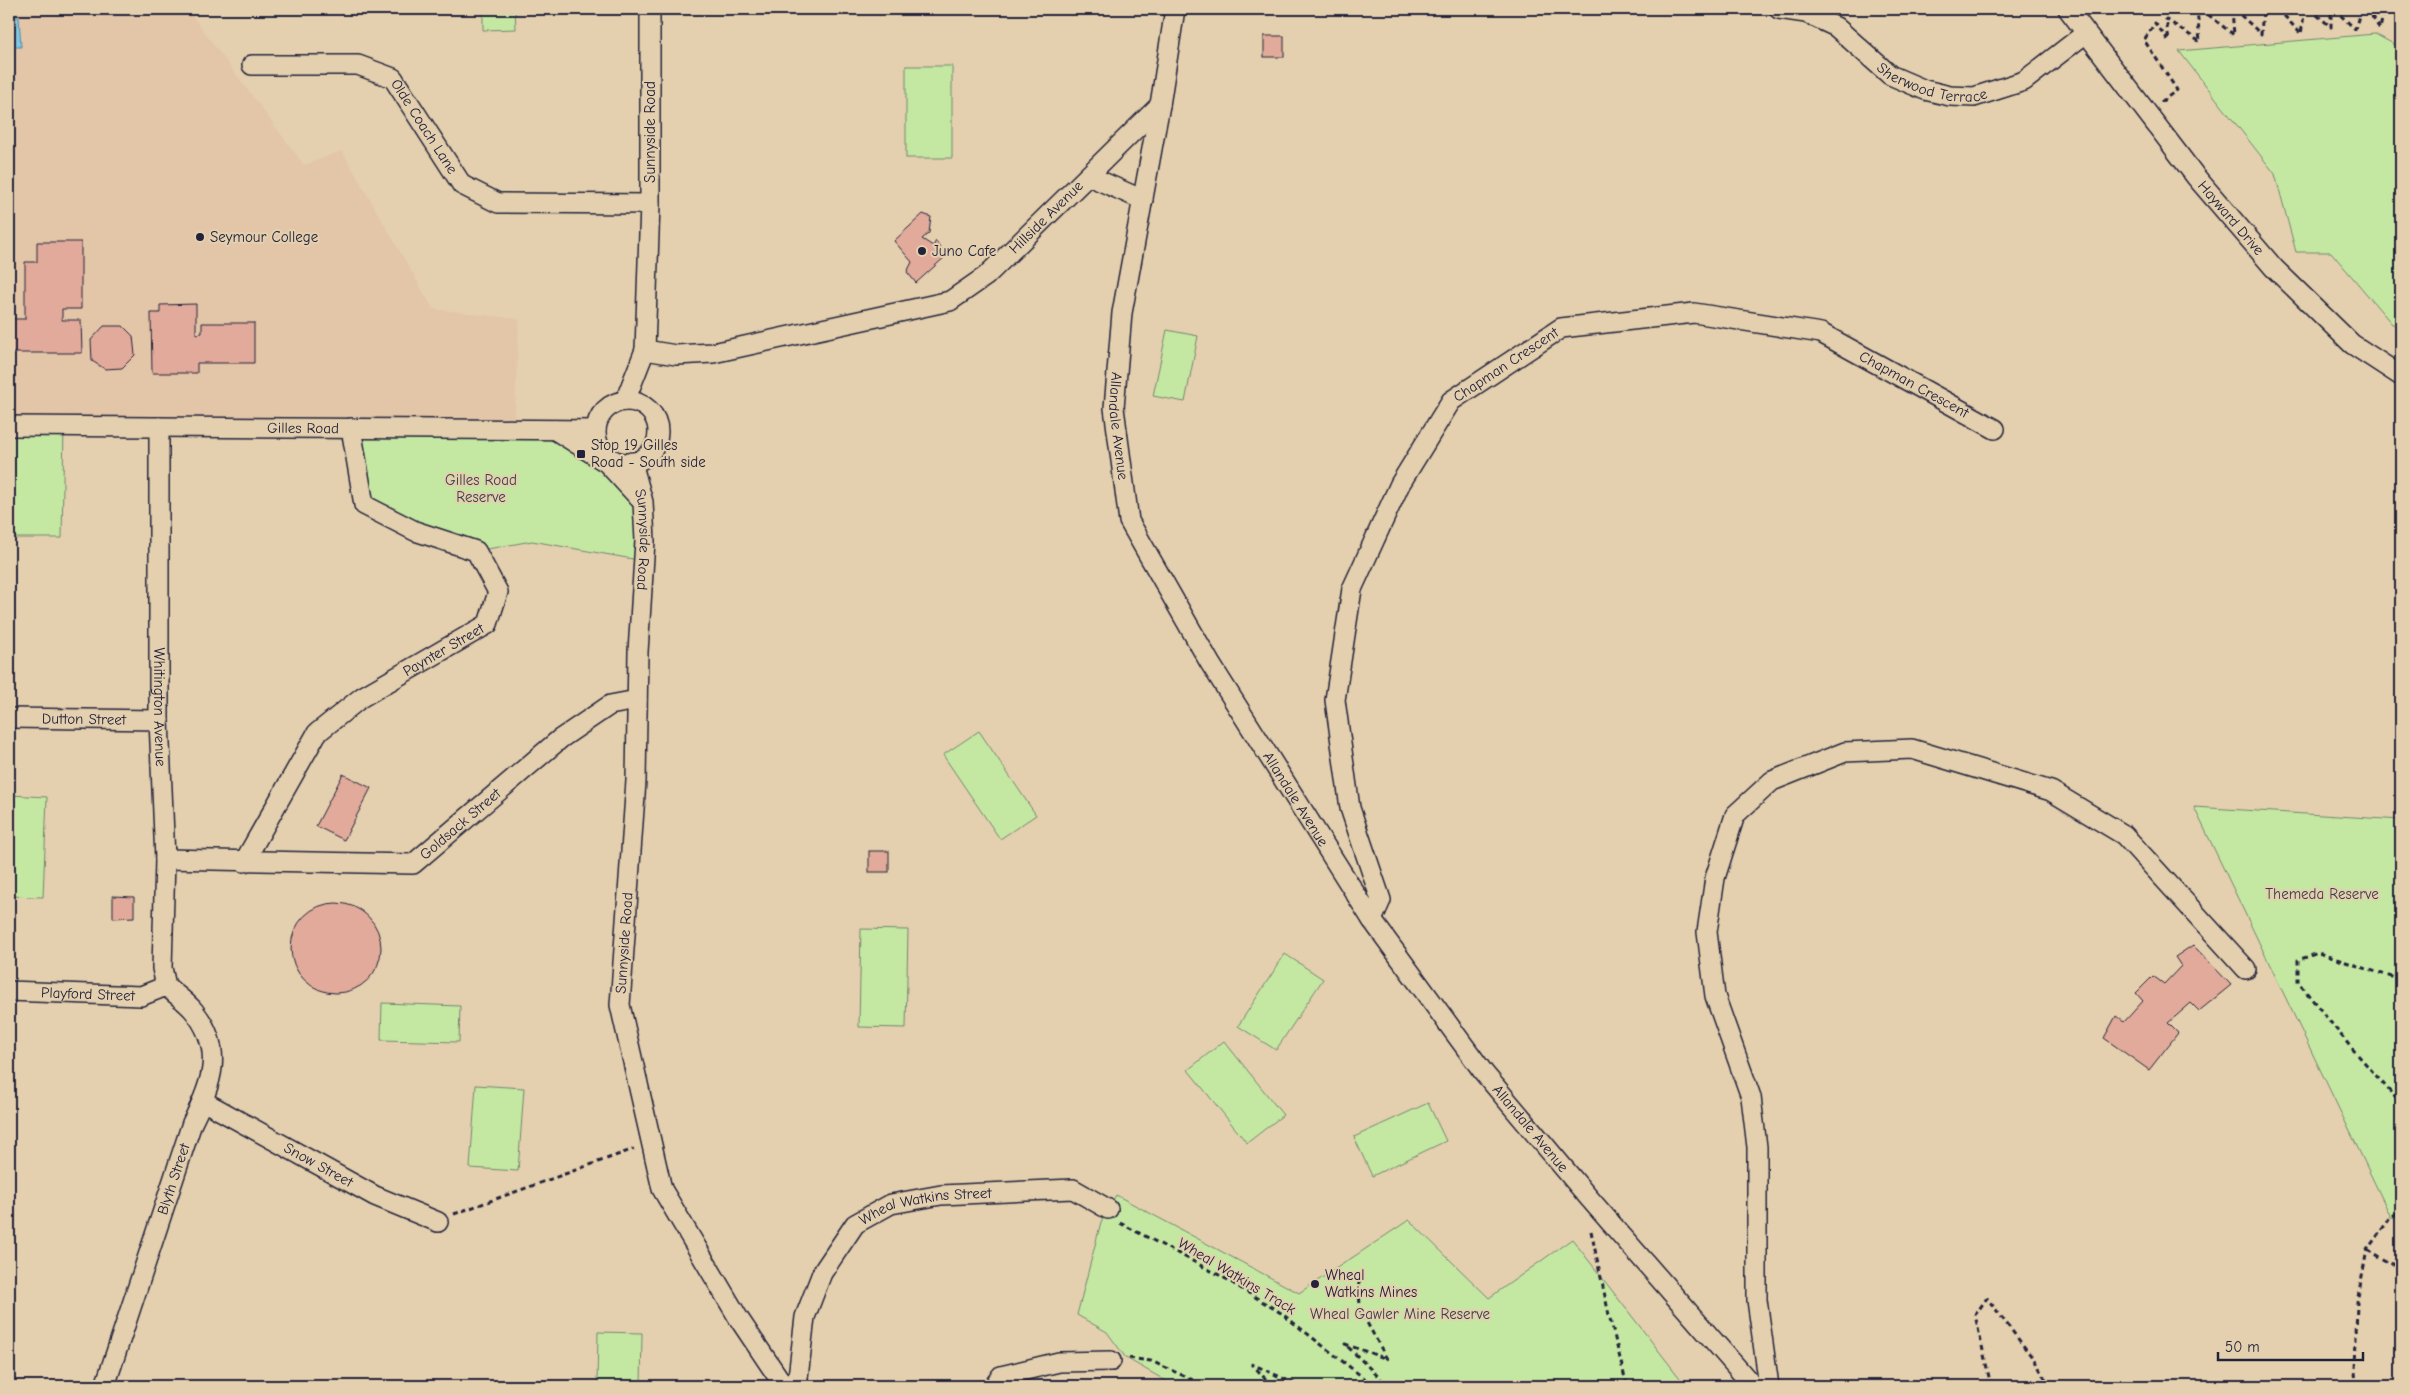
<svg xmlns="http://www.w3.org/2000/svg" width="2410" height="1395" font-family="'Comic Neue',sans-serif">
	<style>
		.built { fill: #e3c5a8 }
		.green { fill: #c4e8a2; stroke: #73856e }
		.water { fill: #81c9e2; stroke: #5b869f }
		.building { fill: #e2aa9a; stroke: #22223b }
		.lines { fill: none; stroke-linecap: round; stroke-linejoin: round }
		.minor-casing { stroke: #22223b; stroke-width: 22 }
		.path { stroke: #22223b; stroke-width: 3; stroke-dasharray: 5 4; stroke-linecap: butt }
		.minor { stroke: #e4d0ae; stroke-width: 19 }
		.poi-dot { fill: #22223b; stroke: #e4d0ae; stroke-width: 2 }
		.labels { text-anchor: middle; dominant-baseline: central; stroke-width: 4; stroke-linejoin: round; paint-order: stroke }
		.street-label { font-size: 15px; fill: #22223b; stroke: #e4d0ae }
		.poi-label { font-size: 15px; fill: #22223b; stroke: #e4d0ae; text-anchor: start }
		.park-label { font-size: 15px; fill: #3a404a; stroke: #e4d0ae }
	</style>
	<rect width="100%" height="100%" fill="#e4d0ae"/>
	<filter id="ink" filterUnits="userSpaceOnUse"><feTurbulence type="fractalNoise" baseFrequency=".02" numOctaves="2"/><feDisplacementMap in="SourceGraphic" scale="10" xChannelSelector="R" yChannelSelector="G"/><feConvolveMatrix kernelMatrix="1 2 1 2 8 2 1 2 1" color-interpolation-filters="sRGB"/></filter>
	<g filter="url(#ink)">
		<!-- built -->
		<path class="built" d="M9 9H187L304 165 342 151 433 309 519 319 514 429 9 426Z"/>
		<!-- green -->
		<g class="green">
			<path d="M483 9H515L516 29 483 30Z"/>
			<path d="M2375 34 2401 48V325L2392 324 2331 252H2296L2275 174 2179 51Z"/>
			<rect x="906" y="66" width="46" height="92"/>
			<path d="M1167 330 1198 336 1185 402 1153 396Z"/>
			<path d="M12 426H64L62 538H11Z"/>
			<path d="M351 428 597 436C600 454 615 462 632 462L644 561 532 541 476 551 364 505Z"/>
			<path d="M979 731 1036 815 1000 839 943 755Z"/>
			<path d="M9 795 47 797 43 897 9 896Z"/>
			<path d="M2194 807 2401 820V1218L2391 1217Z"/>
			<path d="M861 929 908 930 906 1028 859 1027Z"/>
			<path d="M1285 954 1323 979 1276 1050 1238 1026Z"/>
			<path d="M382 1003 460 1006 459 1042 381 1040Z"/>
			<path d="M1224 1041 1283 1115 1247 1143 1188 1070Z"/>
			<path d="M476 1085 524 1088 518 1171 470 1168Z"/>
			<path d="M1428 1103 1446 1141 1372 1176 1354 1137Z"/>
			<path d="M1116 1195 1299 1293 1409 1220 1489 1298 1572 1239 1686 1386H1175L1126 1358 1107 1332 1077 1315 1101 1222Z"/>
			<path d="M598 1332 642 1333 641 1386H597Z"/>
		</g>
		<!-- water -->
		<path class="water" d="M9 17H19L21 47H9Z"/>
		<!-- building -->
		<g class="building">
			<rect x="1264" y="36" width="20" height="21"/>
			<path d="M923 214 931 217 929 233 922 239 933 246 936 241 946 256 916 283 907 272 912 262 894 241Z"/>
			<path d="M37 242H81V309H62V320H81L82 353H9V319H25V262H37Z"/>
			<path d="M196 304V334L202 333V323H254V363H197V373H152L151 313H160V305Z"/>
			<path d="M104 326H123L133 336 135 355 122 368 105 369 92 361 91 340Z"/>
			<path d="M343 774 371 788 344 840 316 826Z"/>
			<rect x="869" y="851" width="20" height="21"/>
			<path d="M113 896 134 897V917L113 918Z"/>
			<circle cx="336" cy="948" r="45"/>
			<path d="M2193 945 2231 985 2199 1011 2191 1003 2168 1023 2178 1033 2149 1070 2104 1038 2116 1016 2124 1022 2143 1001 2136 993 2153 976 2164 984 2181 966 2175 957Z"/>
		</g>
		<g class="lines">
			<!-- minor casing -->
			<g class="minor-casing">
				<g id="minor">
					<path id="s1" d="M1779 9 1806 13 1836 27 1890 75 1925 90 1950 96 1974 97 2024 81 2086 33"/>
					<path id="s2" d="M2068 9 2196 177 2274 268 2352 344 2401 376"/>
					<path id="s3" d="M252 65H358L393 78 462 185 498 203 650 204"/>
					<path id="s4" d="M1160 105 1122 313 1114 408 1129 521 1210 663 1372 920 1484 1073 1589 1198 1753 1386"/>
					<path d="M1089 176 1143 200"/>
					<path id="s5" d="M645 350 676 355 713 353 950 301 986 276 1160 105 1175 9"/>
					<path d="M625 401 645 350 650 204V9"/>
					<circle cx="627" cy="432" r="31"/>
					<path id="s6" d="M9 426 596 430"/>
					<path id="s7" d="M159 427V720L165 859 162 968 166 986"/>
					<path d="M555 430 607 463 640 499"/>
					<path id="s8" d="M632 462 643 502 645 541 638 652 636 781 620 1005 662 1189 739 1319 784 1386"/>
					<path id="s9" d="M9 718 159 720"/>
					<path id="s10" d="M165 859 413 864 560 739 610 705 637 700"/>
					<path id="s11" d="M244 862 317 733 362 697 488 624 498 592 476 551 415 531 364 505 351 428"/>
					<path id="s12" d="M1372 920 1381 900 1350 808 1335 700 1352 589 1400 484 1451 401 1561 328 1694 313 1821 333 1995 429"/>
					<path id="s13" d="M9 991 141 996 166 986"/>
					<path id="s14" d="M203 1101 375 1196 438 1222"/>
					<path id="s15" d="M105 1386 192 1123C212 1083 225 1050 194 1011 187 1002 175 994 166 986"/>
					<path id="s16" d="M797 1386 805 1317 822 1273 855 1224 891 1204 941 1195 1073 1189 1108 1209"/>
					<path d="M994 1386 1001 1376 1059 1362 1111 1361"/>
					<path d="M1769 1386 1757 1300V1147L1751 1097 1715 996 1707 932 1715 878 1735 815 1772 781 1845 752 1912 749 2051 791 2124 835 2246 969"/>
				</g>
			</g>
			<!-- path -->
			<g class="path">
				<path d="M2201 9 2234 35 2232 9"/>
				<path d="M2234 9 2261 34 2263 9"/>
				<path d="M2278 9 2301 34 2305 9"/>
				<path d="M2310 9 2331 27V9"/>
				<path d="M2334 9 2355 29 2361 9"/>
				<path d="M2367 9 2380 29 2384 9"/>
				<path d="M2161 102 2177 90 2144 40 2155 23 2169 41 2166 19 2200 42 2197 9"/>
				<path d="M2401 980 2318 953 2298 960V982L2349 1045 2401 1104"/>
				<path d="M454 1214 634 1149"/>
				<path d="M1120 1223 1221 1276 1281 1313 1374 1386"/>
				<path d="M1591 1231 1609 1315 1627 1386"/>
				<path d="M2367 1250 2401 1269"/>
				<path d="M1359 1280 1360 1310 1387 1359 1345 1344 1388 1386"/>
				<path d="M1129 1358 1151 1361 1206 1386"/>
				<path d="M1272 1386 1252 1364 1300 1386"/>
				<path d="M1991 1386 1975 1315 1987 1298 2035 1361 2050 1386"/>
				<path d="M2356 1386 2355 1371 2357 1302 2367 1250 2391 1217 2401 1211"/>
			</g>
			<!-- minor -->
			<use href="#minor" class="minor"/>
		</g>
	</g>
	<!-- markers -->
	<g class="poi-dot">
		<circle cx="200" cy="237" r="5"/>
		<circle cx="922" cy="251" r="5"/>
		<rect x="576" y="449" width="10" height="10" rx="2.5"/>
		<circle cx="1315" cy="1284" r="5"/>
	</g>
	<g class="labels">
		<!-- street labels -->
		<g class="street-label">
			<text stroke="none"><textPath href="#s1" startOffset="176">Sherwood Terrace</textPath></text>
			<text stroke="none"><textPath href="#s3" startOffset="201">Olde Coach Lane</textPath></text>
			<text transform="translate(650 132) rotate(-90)">Sunnyside Road</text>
			<text stroke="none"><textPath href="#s2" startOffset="265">Hayward Drive</textPath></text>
			<text stroke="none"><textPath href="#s5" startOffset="439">Hillside Avenue</textPath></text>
			<text stroke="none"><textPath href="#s12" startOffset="619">Chapman Crescent</textPath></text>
			<text stroke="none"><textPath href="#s12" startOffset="1054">Chapman Crescent</textPath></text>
			<text stroke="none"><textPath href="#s4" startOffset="325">Allandale Avenue</textPath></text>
			<text stroke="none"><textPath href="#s6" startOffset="294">Gilles Road</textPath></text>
			<text stroke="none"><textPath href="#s8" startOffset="79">Sunnyside Road</textPath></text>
			<text stroke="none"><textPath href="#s11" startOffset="300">Paynter Street</textPath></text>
			<text stroke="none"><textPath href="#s7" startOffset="280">Whitington Avenue</textPath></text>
			<text stroke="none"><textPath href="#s9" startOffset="75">Dutton Street</textPath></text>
			<text stroke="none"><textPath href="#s4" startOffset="745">Allandale Avenue</textPath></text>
			<text stroke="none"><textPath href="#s10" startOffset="310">Goldsack Street</textPath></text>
			<text transform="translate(624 943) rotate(-86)">Sunnyside Road</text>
			<text stroke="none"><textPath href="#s13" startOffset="79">Playford Street</textPath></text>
			<text stroke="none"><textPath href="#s4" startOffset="1150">Allandale Avenue</textPath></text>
			<text stroke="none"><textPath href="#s14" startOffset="132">Snow Street</textPath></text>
			<text stroke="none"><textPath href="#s15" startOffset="218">Blyth Street</textPath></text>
			<text stroke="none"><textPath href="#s16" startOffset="250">Wheal Watkins Street</textPath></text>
			<text transform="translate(1237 1276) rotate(31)">Wheal Watkins Track</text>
		</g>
		<!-- poi labels -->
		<g class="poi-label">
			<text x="210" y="237">Seymour College</text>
			<text x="932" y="251">Juno Cafe</text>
			<text x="591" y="445">Stop 19 Gilles<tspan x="591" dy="17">Road - South side</tspan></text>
			<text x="1325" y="1275">Wheal<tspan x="1325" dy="17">Watkins Mines</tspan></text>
		</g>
		<!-- park labels -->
		<g class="park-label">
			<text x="481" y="480">Gilles Road<tspan x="481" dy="17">Reserve</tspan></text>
			<text x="2322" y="894">Themeda Reserve</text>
			<text x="1400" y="1314">Wheal Gawler Mine Reserve</text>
		</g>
	</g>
	<!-- margin -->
	<rect width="2410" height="1395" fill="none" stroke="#e4d0ae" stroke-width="30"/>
	<rect x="15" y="15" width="2380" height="1365" fill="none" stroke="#22223b" stroke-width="2" filter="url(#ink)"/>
	<!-- scale -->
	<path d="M2218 1352v8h145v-8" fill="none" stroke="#22223b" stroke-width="2.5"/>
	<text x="2225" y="1352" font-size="15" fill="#22223b" stroke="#e4d0ae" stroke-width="4" paint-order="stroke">50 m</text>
</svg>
